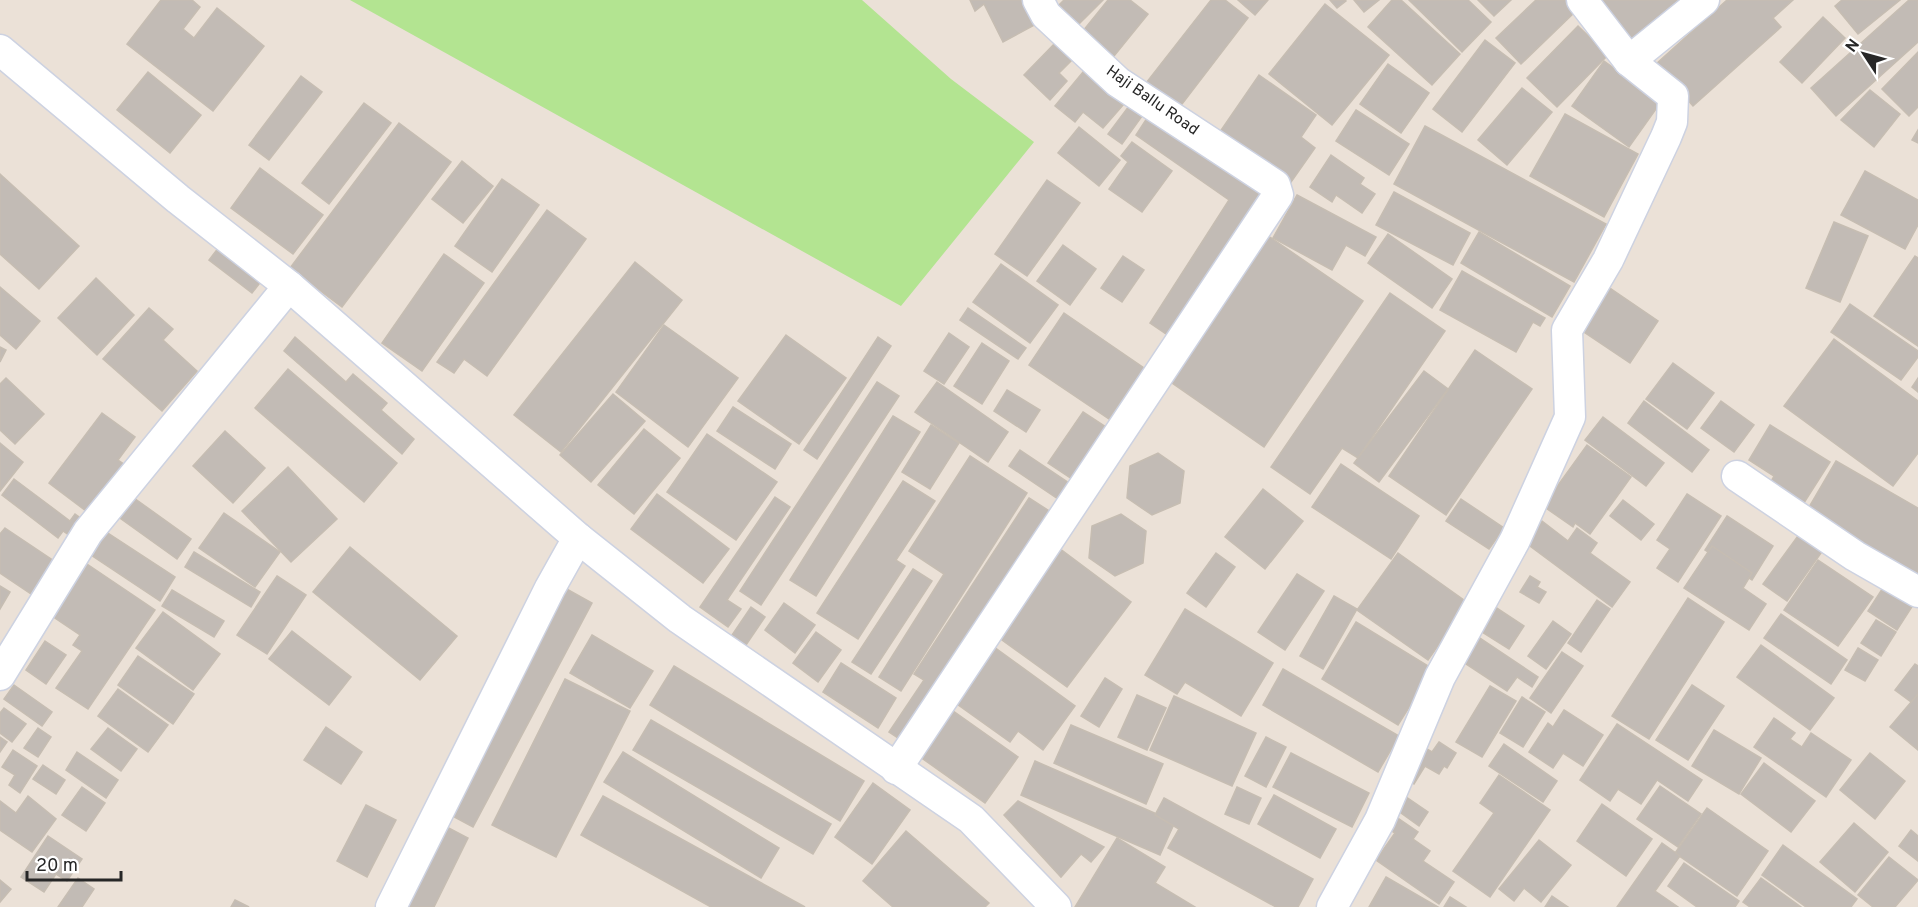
<svg xmlns="http://www.w3.org/2000/svg" width="1918" height="907" font-family="Overpass,sans-serif">
	<style>
		.green { fill: #b3e491 }
		.building { fill: #c2bbb5; stroke: #c6bdb2; stroke-width: 1.5 }
		.lines { fill: none; stroke-linecap: round; stroke-linejoin: round }
		.minor-casing { stroke: #cdd2e1; stroke-width: 33 }
		.minor { stroke: #fff; stroke-width: 30 }
		.labels { text-anchor: middle; dominant-baseline: central; stroke-width: 6; stroke-linejoin: round; paint-order: stroke }
		.street-label { font-size: 16px; fill: #272727; stroke: #fff }
	</style>
	<rect width="100%" height="100%" fill="#ebe1d7"/>
	<!-- green -->
	<path class="green" d="M350 0H862L951 79 1034 142 901 306Z"/>
	<!-- building -->
	<g class="building">
		<path d="M161 0H192L200 7 183 29 194 38 217 8 264 46 213 111 127 44Z"/>
		<path d="M970 0H1028L1040 22 1003 42 984 4 975 11Z"/>
		<path d="M1064 0H1103L1078 25 1059 5Z"/>
		<path d="M1108 0H1130L1148 14 1110 61 1079 36Z"/>
		<path d="M1211 0H1225L1248 18 1179 108 1146 83Z"/>
		<path d="M1238 0H1268L1255 15Z"/>
		<path d="M1330 0H1345L1346 1 1337 8Z"/>
		<path d="M1354 0H1379L1364 12Z"/>
		<path d="M1392 0H1401L1460 54 1432 85 1368 27Z"/>
		<path d="M1409 0H1468L1491 22 1462 52Z"/>
		<path d="M1478 0H1511L1494 16Z"/>
		<path d="M1536 0H1567L1577 10 1521 64 1496 38Z"/>
		<path d="M1593 0H1697L1637 51Z"/>
		<path d="M1727 0H1793L1773 18 1781 27 1693 106 1656 64Z"/>
		<path d="M1842 0H1900L1858 34 1835 6Z"/>
		<path d="M1909 0H1918V42L1836 116 1811 88Z"/>
		<path d="M1325 4 1389 55 1332 125 1269 74Z"/>
		<path d="M1823 17 1845 38 1802 83 1780 62Z"/>
		<path d="M1578 26 1608 55 1557 107 1527 78Z"/>
		<path d="M1485 40 1515 63 1462 132 1433 109Z"/>
		<path d="M1057 41 1074 58 1059 73 1067 81 1050 100 1024 75Z"/>
		<path d="M1918 52V107L1909 116 1882 89Z"/>
		<path d="M1604 61 1661 102 1629 147 1572 106Z"/>
		<path d="M1388 64 1429 93 1401 133 1360 104Z"/>
		<path d="M148 72 201 115 170 153 117 110Z"/>
		<path d="M1083 72 1123 105 1103 128 1083 112 1075 122 1055 106Z"/>
		<path d="M1259 75 1316 115 1301 137 1315 148 1289 185 1217 136Z"/>
		<path d="M301 76 322 92 269 160 249 145Z"/>
		<path d="M1522 88 1552 112 1507 165 1478 140Z"/>
		<path d="M1870 90 1900 114 1874 147 1841 120Z"/>
		<path d="M1132 102 1145 112 1122 144 1108 134Z"/>
		<path d="M364 103 391 123 329 204 302 183Z"/>
		<path d="M1356 110 1409 144 1389 175 1336 141Z"/>
		<path d="M1565 114 1638 154 1604 217 1530 176Z"/>
		<path d="M1149 115 1264 190 1169 336 1150 323 1229 200 1136 135Z"/>
		<path d="M399 123 451 162 342 307 290 268Z"/>
		<path d="M1425 126 1606 224 1574 282 1394 184Z"/>
		<path d="M1079 127 1120 160 1099 186 1058 153Z"/>
		<path d="M1918 130V143L1912 140Z"/>
		<path d="M1132 142 1172 171 1142 212 1109 189 1128 162 1121 156Z"/>
		<path d="M1331 155 1364 178 1360 184 1375 194 1362 213 1336 195 1332 202 1310 187Z"/>
		<path d="M462 161 493 186 463 223 432 199Z"/>
		<path d="M260 168 323 215 293 254 231 208Z"/>
		<path d="M1865 171 1918 200V225L1905 249 1841 215Z"/>
		<path d="M0 174 79 246 39 289 0 254Z"/>
		<path d="M502 179 539 205 492 272 455 246Z"/>
		<path d="M1047 180 1080 203 1027 276 995 254Z"/>
		<path d="M1394 192 1470 233 1453 265 1376 225Z"/>
		<path d="M1297 195 1376 237 1365 256 1346 245 1332 270 1273 238Z"/>
		<path d="M547 210 586 239 487 376 464 359 454 373 437 362Z"/>
		<path d="M1834 222 1868 236 1840 302 1806 288Z"/>
		<path d="M1261 231 1363 301 1264 447 1162 376Z"/>
		<path d="M1479 232 1570 286 1552 317 1461 263Z"/>
		<path d="M1388 234 1452 279 1432 308 1368 263Z"/>
		<path d="M226 238 269 271 252 293 209 260Z"/>
		<path d="M1063 245 1096 269 1070 305 1037 281Z"/>
		<path d="M444 254 484 283 422 371 382 343Z"/>
		<path d="M1123 256 1144 270 1122 302 1101 288Z"/>
		<path d="M1915 256 1918 258V346L1874 316Z"/>
		<path d="M635 262 682 300 561 452 514 415Z"/>
		<path d="M1001 264 1058 305 1030 343 973 302Z"/>
		<path d="M1462 271 1545 318 1540 326 1533 322 1516 352 1440 310Z"/>
		<path d="M96 278 134 315 97 355 58 318Z"/>
		<path d="M1604 284 1658 321 1630 363 1575 326Z"/>
		<path d="M0 287 40 321 16 349 0 335Z"/>
		<path d="M1390 293 1445 331 1358 458 1342 448 1310 494 1271 467Z"/>
		<path d="M1850 304 1918 351V357L1901 380 1831 332Z"/>
		<path d="M149 308 173 329 163 340 197 371 162 411 103 359Z"/>
		<path d="M968 308 1026 348 1018 359 960 320Z"/>
		<path d="M1064 313 1144 368 1109 419 1029 365Z"/>
		<path d="M664 325 738 378 688 447 616 392Z"/>
		<path d="M949 333 969 347 944 384 924 371Z"/>
		<path d="M786 335 846 378 799 444 738 401Z"/>
		<path d="M295 337 346 382 353 374 387 403 381 410 414 439 402 454 284 351Z"/>
		<path d="M878 337 891 346 817 459 804 450Z"/>
		<path d="M1834 339 1918 401V453L1893 486 1784 406Z"/>
		<path d="M982 343 1009 361 982 404 954 386Z"/>
		<path d="M0 347 6 350 0 362Z"/>
		<path d="M1475 350 1532 389 1446 515 1389 476Z"/>
		<path d="M1673 363 1714 393 1687 429 1646 399Z"/>
		<path d="M288 369 397 463 364 502 255 408Z"/>
		<path d="M1424 371 1448 389 1379 482 1354 463Z"/>
		<path d="M6 378 44 414 15 444 0 430V384Z"/>
		<path d="M1918 378V392L1912 387Z"/>
		<path d="M877 382 899 396 761 605 740 591Z"/>
		<path d="M937 382 1008 432 988 462 915 412Z"/>
		<path d="M1007 390 1040 410 1026 432 994 411Z"/>
		<path d="M613 394 645 421 591 482 560 455Z"/>
		<path d="M1644 401 1709 450 1692 472 1628 423Z"/>
		<path d="M1721 401 1754 425 1734 452 1701 428Z"/>
		<path d="M733 407 791 444 775 469 717 431Z"/>
		<path d="M1083 412 1109 429 1075 481 1048 463Z"/>
		<path d="M102 413 135 437 118 460 131 469 94 517 49 483Z"/>
		<path d="M893 416 920 432 816 596 790 580Z"/>
		<path d="M1603 417 1664 463 1646 486 1585 440Z"/>
		<path d="M931 425 959 443 930 489 902 472Z"/>
		<path d="M1770 425 1830 462 1802 506 1769 485 1774 476 1749 460Z"/>
		<path d="M644 429 680 458 634 514 598 485Z"/>
		<path d="M225 431 265 468 233 503 193 466Z"/>
		<path d="M707 434 777 482 736 540 667 492Z"/>
		<path d="M0 443 23 462 0 491Z"/>
		<path d="M1587 445 1631 477 1590 534 1575 523 1573 527 1543 506Z"/>
		<path d="M1020 450 1069 483 1058 499 1009 466Z"/>
		<path d="M1158 453 1184 471 1180 503 1152 515 1127 498 1130 466Z"/>
		<path d="M970 456 1027 493 901 691 879 677 944 574 909 551Z"/>
		<path d="M1836 461 1918 508V579L1805 514Z"/>
		<path d="M1341 464 1419 516 1391 559 1312 507Z"/>
		<path d="M288 467 337 519 291 562 242 511Z"/>
		<path d="M14 479 70 521 75 514 86 522 73 538 63 531 58 538 2 495Z"/>
		<path d="M903 481 935 501 896 560 905 566 858 639 817 613Z"/>
		<path d="M1263 489 1303 521 1265 569 1225 537Z"/>
		<path d="M127 493 191 539 177 559 113 513Z"/>
		<path d="M657 494 729 549 703 583 631 529Z"/>
		<path d="M1687 494 1721 516 1678 582 1657 568 1670 549 1657 540Z"/>
		<path d="M775 497 790 507 727 600 741 609 728 627 700 607Z"/>
		<path d="M1029 498 1054 514 904 742 889 732 924 680 914 674Z"/>
		<path d="M1461 499 1504 528 1489 549 1446 521Z"/>
		<path d="M1623 500 1654 524 1641 540 1610 516Z"/>
		<path d="M224 513 280 552 255 587 199 548Z"/>
		<path d="M1121 514 1146 531 1143 563 1115 576 1089 558 1092 526Z"/>
		<path d="M1727 516 1773 546 1752 580 1705 550Z"/>
		<path d="M1542 521 1568 541 1577 528 1597 543 1590 553 1630 582 1612 607 1526 543Z"/>
		<path d="M5 528 60 565 37 598 0 573V534Z"/>
		<path d="M1803 529 1826 546 1787 601 1763 584Z"/>
		<path d="M106 532 175 577 160 601 91 555Z"/>
		<path d="M1055 545 1131 602 1067 687 991 632Z"/>
		<path d="M1712 546 1752 573 1743 588 1766 604 1749 630 1684 588Z"/>
		<path d="M350 547 457 636 420 680 313 592Z"/>
		<path d="M194 552 260 592 251 607 185 567Z"/>
		<path d="M1216 553 1235 567 1206 607 1187 593Z"/>
		<path d="M1398 553 1468 603 1428 660 1357 610Z"/>
		<path d="M1818 560 1873 597 1838 646 1784 610Z"/>
		<path d="M87 564 155 610 88 709 56 688 82 651 73 645 80 635 52 616Z"/>
		<path d="M913 569 932 581 871 674 852 662Z"/>
		<path d="M1297 574 1324 591 1285 650 1258 632Z"/>
		<path d="M277 576 306 595 267 654 237 635Z"/>
		<path d="M1530 576 1540 582 1537 587 1546 592 1539 603 1520 592Z"/>
		<path d="M1886 583 1915 602 1897 630 1868 611Z"/>
		<path d="M0 586 10 592 0 609Z"/>
		<path d="M563 587 592 603 473 827 443 811Z"/>
		<path d="M172 590 224 621 214 637 162 606Z"/>
		<path d="M1334 596 1357 609 1323 669 1300 656Z"/>
		<path d="M1688 598 1724 622 1649 739 1612 716Z"/>
		<path d="M1597 600 1610 609 1581 652 1568 643Z"/>
		<path d="M784 603 815 625 795 653 765 630Z"/>
		<path d="M1489 603 1524 626 1509 649 1474 627Z"/>
		<path d="M751 607 765 617 744 648 730 638Z"/>
		<path d="M1185 609 1273 663 1241 716 1185 682 1177 694 1145 675Z"/>
		<path d="M163 612 220 654 193 690 136 648Z"/>
		<path d="M1781 614 1847 660 1831 684 1764 638Z"/>
		<path d="M1876 620 1896 632 1881 656 1861 643Z"/>
		<path d="M1553 621 1571 634 1546 669 1528 656Z"/>
		<path d="M1356 622 1433 669 1398 725 1322 679Z"/>
		<path d="M292 631 351 677 329 705 269 659Z"/>
		<path d="M816 632 841 650 818 682 793 663Z"/>
		<path d="M1474 634 1538 677 1532 687 1517 677 1507 691 1457 658Z"/>
		<path d="M592 635 653 671 630 708 570 673Z"/>
		<path d="M45 641 66 655 46 684 26 670Z"/>
		<path d="M990 644 1075 706 1043 750 1018 731 1010 742 950 699Z"/>
		<path d="M1761 645 1834 698 1810 730 1737 677Z"/>
		<path d="M1858 648 1878 660 1865 681 1845 670Z"/>
		<path d="M1562 652 1583 666 1551 713 1530 698Z"/>
		<path d="M138 656 194 694 173 724 118 685Z"/>
		<path d="M841 663 896 698 878 728 823 692Z"/>
		<path d="M1915 664 1918 666V707L1895 690Z"/>
		<path d="M674 666 864 781 840 821 650 705Z"/>
		<path d="M1283 669 1399 736 1378 772 1263 705Z"/>
		<path d="M1105 678 1122 689 1099 727 1081 716Z"/>
		<path d="M565 679 630 711 556 857 492 825Z"/>
		<path d="M14 685 52 712 42 726 4 699Z"/>
		<path d="M1692 685 1724 706 1688 760 1656 740Z"/>
		<path d="M1490 686 1516 701 1482 757 1456 742Z"/>
		<path d="M118 689 168 725 148 752 98 716Z"/>
		<path d="M1918 694V750L1890 727Z"/>
		<path d="M1137 695 1166 708 1147 750 1118 737Z"/>
		<path d="M1174 696 1256 733 1232 786 1150 750Z"/>
		<path d="M1522 697 1545 712 1523 747 1500 733Z"/>
		<path d="M4 708 26 724 12 742 0 733V713Z"/>
		<path d="M949 708 1018 757 985 803 916 754Z"/>
		<path d="M1564 710 1603 735 1583 766 1563 753 1553 768 1529 752 1548 723 1553 727Z"/>
		<path d="M1774 718 1795 733 1790 739 1802 747 1811 733 1851 760 1826 797 1754 747Z"/>
		<path d="M651 720 831 824 813 854 633 750Z"/>
		<path d="M1617 724 1702 780 1688 801 1657 780 1641 804 1618 789 1610 801 1580 780Z"/>
		<path d="M1071 725 1163 764 1146 804 1054 763Z"/>
		<path d="M326 727 362 752 341 784 304 760Z"/>
		<path d="M38 728 51 737 38 757 24 748Z"/>
		<path d="M108 728 137 749 121 771 91 749Z"/>
		<path d="M1714 730 1761 758 1739 794 1692 766Z"/>
		<path d="M0 737 7 742 0 752Z"/>
		<path d="M1266 737 1286 747 1266 787 1245 776Z"/>
		<path d="M1439 742 1456 753 1447 768 1444 766 1439 774 1425 766 1414 784 1403 777 1422 746 1432 752Z"/>
		<path d="M1504 744 1557 781 1543 802 1489 766Z"/>
		<path d="M13 750 37 766 20 793 9 785 15 775 2 767Z"/>
		<path d="M77 752 118 780 106 798 66 770Z"/>
		<path d="M623 752 779 848 761 878 604 782Z"/>
		<path d="M1291 753 1369 793 1352 827 1273 787Z"/>
		<path d="M1870 753 1905 781 1875 819 1840 790Z"/>
		<path d="M1035 761 1175 822 1160 855 1021 795Z"/>
		<path d="M1764 763 1815 801 1791 832 1741 794Z"/>
		<path d="M43 765 65 780 56 794 33 779Z"/>
		<path d="M1499 775 1550 810 1490 897 1453 871 1494 813 1480 803Z"/>
		<path d="M873 783 910 810 872 864 835 837Z"/>
		<path d="M1660 786 1701 814 1678 847 1637 819Z"/>
		<path d="M82 787 105 803 86 831 62 815Z"/>
		<path d="M1237 787 1261 798 1249 824 1225 814Z"/>
		<path d="M1399 792 1428 812 1419 826 1390 805Z"/>
		<path d="M1274 795 1336 829 1320 858 1258 824Z"/>
		<path d="M28 796 56 819 32 852 0 830V801L16 813Z"/>
		<path d="M603 796 805 907H711L581 835Z"/>
		<path d="M1164 798 1313 879 1298 907H1276L1168 848 1179 829 1155 815Z"/>
		<path d="M1018 801 1104 847 1091 862 1081 854 1061 877 1004 815Z"/>
		<path d="M1602 804 1652 839 1626 876 1577 841Z"/>
		<path d="M366 805 396 820 367 877 337 861Z"/>
		<path d="M1707 808 1768 851 1737 896 1675 853Z"/>
		<path d="M1392 814 1418 832 1413 839 1430 851 1423 861 1454 882 1439 904 1376 860 1395 833 1384 826Z"/>
		<path d="M1854 823 1888 852 1855 892 1820 862Z"/>
		<path d="M441 824 468 838 434 907H400Z"/>
		<path d="M1911 830 1918 836V861L1899 846Z"/>
		<path d="M906 831 989 903 985 907H893L863 881Z"/>
		<path d="M48 836 82 859 67 881 56 874 44 892 21 877Z"/>
		<path d="M1117 838 1165 867 1155 883 1195 907H1075Z"/>
		<path d="M1539 840 1571 865 1541 902 1524 888 1514 901 1499 889Z"/>
		<path d="M1662 843 1680 856 1655 891 1678 907H1617Z"/>
		<path d="M1783 845 1857 899 1851 907H1806L1762 875Z"/>
		<path d="M1889 857 1918 880 1895 907H1873L1858 895Z"/>
		<path d="M1684 863 1739 901 1735 907H1697L1668 886Z"/>
		<path d="M1386 877 1438 907H1369Z"/>
		<path d="M78 878 94 889 82 907H58Z"/>
		<path d="M1761 878 1801 907H1750L1743 902Z"/>
		<path d="M0 880 11 889 0 902Z"/>
		<path d="M1552 896 1568 907H1545Z"/>
		<path d="M1450 897 1466 907H1444Z"/>
		<path d="M235 900 249 907H231Z"/>
	</g>
	<g class="lines">
		<!-- minor casing -->
		<g class="minor-casing">
			<g id="minor">
				<path d="M0 50 178 199 289 286 578 538 680 619 971 819 1056 907"/>
				<path d="M1629 61 1704 0"/>
				<path d="M1737 476 1855 556 1918 592"/>
				<path d="M0 675 88 532 289 286"/>
				<path d="M896 769 1278 195 1275 185 1118 82 1046 15 1038 0"/>
				<path d="M391 907 550 588 578 538"/>
				<path d="M1332 907 1380 820 1440 677 1515 540 1570 417 1567 330 1608 260 1666 137 1672 122 1673 96 1629 61 1582 0"/>
			</g>
		</g>
		<!-- minor -->
		<use href="#minor" class="minor"/>
	</g>
	<g class="labels">
		<!-- street labels -->
		<g class="street-label">
			<text transform="translate(1152 101) rotate(35)">Haji Ballu Road</text>
		</g>
	</g>
	<!-- north arrow -->
	<g transform="translate(1864 54) rotate(306)" stroke="#ffffff" stroke-width="4.5" paint-order="stroke">
	<path d="M0-4.5L10 22L0 15L-10 22Z" fill="#272727"/>
	<text y="-9" font-size="16" font-weight="bold" text-anchor="middle" fill="#272727">N</text>
	</g>
	<!-- scale -->
	<path d="M27 871v9h94v-9" fill="none" stroke="#272727" stroke-width="3"/>
	<text x="36" y="871" font-size="18" fill="#272727" stroke="#ffffff" stroke-width="4.5" paint-order="stroke">20 m</text>
</svg>
